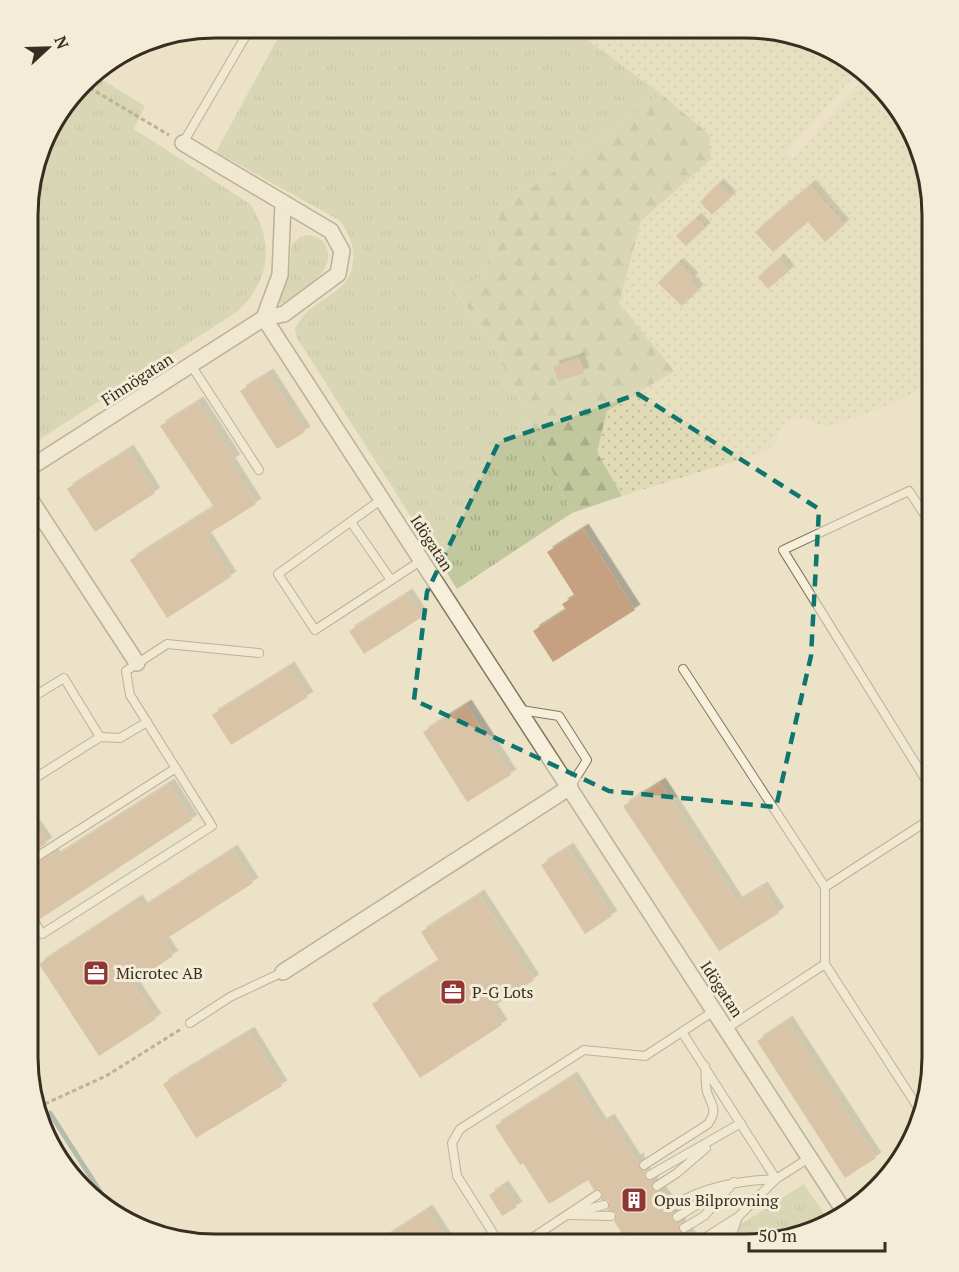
<svg xmlns="http://www.w3.org/2000/svg" width="959" height="1272" font-family="'PT Serif',serif">
	<style>
		.farmland { fill: url(#farmland-dots) }
		.grass { fill: url(#grass-tufts) }
		.forest { fill: url(#forest-firs) }
		.lines { fill: none; stroke-linecap: round; stroke-linejoin: round }
		.stream { stroke: #708d87; stroke-width: 5 }
		.building { fill: #c6a181; filter: url(#shadow) }
		.lane-casing { stroke: #86755e; stroke-width: 10 }
		.street-casing { stroke: #86755e; stroke-width: 18 }
		.path { stroke: #86755e; stroke-width: 3; stroke-dasharray: 4.5 3; stroke-linecap: butt }
		.lane { stroke: #f6efdb; stroke-width: 8 }
		.street { stroke: #f6efdb; stroke-width: 15 }
		.marked { fill: none; stroke: #0f766e; stroke-width: 4.5; stroke-dasharray: 12 8; stroke-linejoin: round }
		.labels { text-anchor: middle; dominant-baseline: central; stroke-width: 6; stroke-linejoin: round; paint-order: stroke }
		.street-label { font-size: 16px; fill: #372d21; stroke: #f3ecd7 }
		.poi-label { font-size: 16px; fill: #372d21; stroke: #f3ecd7; text-anchor: start }
		.rim { fill: none; stroke: #372d21; stroke-width: 3 }
	</style>
	<defs>
		<pattern id="farmland-dots" width="8" height="8" patternUnits="userSpaceOnUse" patternTransform="scale(1.5)"><rect width="8" height="8" fill="#e0dbb6"/><path d="M2 2h.1M6 6h.1" fill="none" stroke="#c1bc9c" stroke-width="1.8" stroke-linecap="round"/></pattern>
		<pattern id="grass-tufts" width="24" height="20" patternUnits="userSpaceOnUse" patternTransform="scale(1.5)"><rect width="24" height="20" fill="#c1c89d"/><path d="M3 7l-1-3M5 7V3M7 7l1-3M15 17l-1-3M17 17v-4M19 17l1-3" fill="none" stroke="#a6ac87"/></pattern>
		<pattern id="forest-firs" width="22" height="20" patternUnits="userSpaceOnUse" patternTransform="scale(1.5)"><rect width="22" height="20" fill="#c1c89d"/><path d="M5 1l3.5 6h-7zM16 11l3.5 6h-7z" fill="#a6ac87"/></pattern>
		<filter id="shadow"><feDropShadow dx="5.5" dy="-5.5" stdDeviation="0" flood-color="#0004"/></filter>
	</defs>
	<rect width="100%" height="100%" fill="#ebe2c8"/>
	<!-- farmland -->
	<path class="farmland" d="M571 28 769 29 816 48 840 63 852 78 786 152 793 159 862 80 913 135 932 214V386L864 415 826 427 795 416 782 426 775 443 767 451 622 496 597 452 607 411 673 371 619 303 641 221 711 159 709 134 661 94Z"/>
	<!-- grass -->
	<g class="grass">
		<path d="M284 27 571 28 661 94 502 210 490 266 482 278 450 284 493 344 572 513 457 589 297 338 295 329C307 303 331 300 346 281 360 261 353 237 339 220L216 152Z"/>
		<path d="M91 73 145 106 134 129 250 204C275 242 270 280 238 311L28 447 29 190 52 121Z"/>
		<path d="M309 235C318 237 324 240 327 249 335 273 301 290 285 302L279 304 278 300 289 274 292 244 300 237Z"/>
		<path d="M804 1184 830 1223 828 1226 745 1245H732L738 1226Z"/>
	</g>
	<!-- forest -->
	<path class="forest" d="M661 94 709 134 711 159 641 221 619 303 674 371 607 411 597 452 622 496 572 513 493 344 450 283 482 278 490 266 501 210Z"/>
	<g class="lines">
		<!-- stream -->
		<g class="stream">
			<path d="M34 1089 37 1093"/>
			<path d="M50 1113 115 1215"/>
		</g>
	</g>
	<!-- building -->
	<g class="building">
		<path d="M718 184 731 197 712 215 700 202Z"/>
		<path d="M810 185 844 225 825 242 808 222 773 252 755 232Z"/>
		<path d="M696 218 705 228 686 246 676 236Z"/>
		<path d="M779 259 789 271 768 289 758 277Z"/>
		<path d="M678 263 693 278 690 281 698 290 682 306 658 283Z"/>
		<path d="M579 358 584 373 558 381 553 366Z"/>
		<path d="M268 374 305 432 277 449 240 391Z"/>
		<path d="M198 402 235 460 230 463 256 504 205 536 231 577 167 618 130 560 214 507 160 426Z"/>
		<path d="M128 450 155 493 95 532 67 489Z"/>
		<path d="M583 529 635 610 553 662 533 631 566 610 562 604 575 596 547 552Z"/>
		<path d="M407 594 422 617 364 654 349 631Z"/>
		<path d="M289 667 308 697 231 745 212 715Z"/>
		<path d="M466 705 511 775 467 802 423 732Z"/>
		<path d="M660 783 737 902 762 887 779 913 719 951 623 806Z"/>
		<path d="M169 784 192 820 40 919 27 904V869L53 854 55 857Z"/>
		<path d="M27 814 47 843 27 856Z"/>
		<path d="M568 848 612 916 585 934 541 865Z"/>
		<path d="M232 850 253 883 163 941 173 956 132 983 156 1019 99 1056 39 964 137 900 142 908Z"/>
		<path d="M479 895 534 980 491 1008 502 1025 420 1078 372 1004 439 961 421 932Z"/>
		<path d="M787 1021 876 1158 845 1178 757 1041Z"/>
		<path d="M249 1032 282 1086 196 1138 163 1084Z"/>
		<path d="M572 1077 601 1124 609 1119 635 1160 639 1158V1168L646 1170 644 1176 647 1180H653L652 1189 660 1191 668 1202 666 1210 673 1212 672 1221 681 1223 679 1232 687 1233 691 1239 689 1245H629V1234L621 1232 614 1221 616 1213 607 1210 609 1201 601 1200 602 1192 594 1190 588 1180 549 1204 523 1163 520 1165 495 1126Z"/>
		<path d="M503 1186 517 1207 502 1216 489 1195Z"/>
		<path d="M427 1210 449 1244H375Z"/>
	</g>
	<g class="lines">
		<!-- lane casing -->
		<g class="lane-casing">
			<g id="lane">
				<path d="M183 143 251 27"/>
				<path d="M191 365 259 470"/>
				<path d="M382 499 278 574 315 630 422 560"/>
				<path d="M351 522 391 580"/>
				<path d="M683 669 825 887"/>
				<path d="M28 700 64 678 100 737"/>
				<path d="M521 710 559 716 587 760 570 787"/>
				<path d="M32 780 100 737 120 738 147 722"/>
				<path d="M932 790 783 550 909 491 932 526"/>
				<path d="M27 863 176 768"/>
				<path d="M27 910 42 934 212 826 130 695 126 671 167 644 259 653"/>
				<path d="M190 1023 230 997 283 972"/>
				<path d="M726 1029 825 964"/>
				<path d="M919 1109 825 964V887L932 818"/>
				<path d="M644 1165 708 1124C718 1110 712 1106 707 1092 705 1084 706 1074 705 1066"/>
				<path d="M650 1175 741 1123"/>
				<path d="M657 1186 677 1173 706 1148"/>
				<path d="M671 1207C704 1186 738 1181 776 1179L682 1032"/>
				<path d="M576 1212 604 1205"/>
				<path d="M569 1215 611 1216"/>
				<path d="M677 1217 726 1187"/>
				<path d="M684 1228 704 1216 734 1182"/>
				<path d="M500 1244 457 1176 452 1143 460 1129 584 1050 645 1056 714 1011"/>
				<path d="M523 1244 597 1195"/>
				<path d="M695 1244 738 1217"/>
				<path d="M613 1245 624 1237"/>
				<path d="M710 1245 727 1228"/>
				<path d="M728 1245 738 1217 776 1179 809 1158"/>
			</g>
		</g>
		<!-- street casing -->
		<g class="street-casing">
			<g id="street">
				<path d="M264 318 844 1211"/>
				<path d="M264 318 280 275 283 204"/>
				<path d="M28 469 264 318 284 314 338 274 342 251 331 231 183 143"/>
				<path d="M28 496 137 663"/>
				<path d="M283 972 570 787"/>
			</g>
		</g>
		<!-- path -->
		<g class="path">
			<path d="M83 84 169 135"/>
			<path d="M38 1107 106 1076 181 1029"/>
		</g>
		<!-- lane -->
		<use href="#lane" class="lane"/>
		<!-- street -->
		<use href="#street" class="street"/>
	</g>
	<!-- marked area -->
	<path d="M0 0H959V1272H0ZM638 394 819 509 811 656 776 807 609 791 414 700 427 592 499 442Z" fill="#ebe2c8" fill-opacity=".55" fill-rule="evenodd"/>
	<path class="marked" d="M638 394 819 509 811 656 776 807 609 791 414 700 427 592 499 442Z"/>
	<!-- icons -->
	<defs>
		<g id="office-square" transform="scale(1.35)"><rect x="-9" y="-9" width="18" height="18" rx="4" fill="#903733" stroke="#f3ecd7"/><path d="M-6-3h4V-5.5h4V-3h4V5H-6ZM-1-4.5V-3h2v-1.5ZM-6 0V1H6V0Z" fill="#fff"/></g>
		<g id="building-square" transform="scale(1.35)"><rect x="-9" y="-9" width="18" height="18" rx="4" fill="#903733" stroke="#f3ecd7"/><path d="M-4-6H4V6H1V3H-1V6H-4ZM-2.5-4.3h1.7v1.8h-1.7ZM.8-4.3h1.7v1.8H.8ZM-2.5-1h1.7V.8h-1.7ZM.8-1h1.7V.8H.8Z" fill="#fff"/></g>
	</defs>
	<g fill-rule="evenodd">
		<use href="#office-square" x="96" y="973"/>
		<use href="#office-square" x="453" y="992"/>
		<use href="#building-square" x="634" y="1200"/>
	</g>
	<g class="labels">
		<!-- street labels -->
		<g class="street-label">
			<text transform="translate(137 379) rotate(-33)">Finnögatan</text>
			<text transform="translate(432 543) rotate(57)">Idögatan</text>
			<text transform="translate(722 989) rotate(57)">Idögatan</text>
		</g>
		<!-- poi labels -->
		<g class="poi-label">
			<text x="116" y="973">Microtec AB</text>
			<text x="472" y="992">P-G Lots</text>
			<text x="654" y="1200">Opus Bilprovning</text>
		</g>
	</g>
	<!-- crop -->
	<path d="M0 0H959V1272H0ZM215 38H745A177 177 0 0 1 922 215V1057A177 177 0 0 1 745 1234H215A177 177 0 0 1 38 1057V215A177 177 0 0 1 215 38Z" fill="#f3ecd7" fill-rule="evenodd"/>
	<path class="rim" d="M215 38H745A177 177 0 0 1 922 215V1057A177 177 0 0 1 745 1234H215A177 177 0 0 1 38 1057V215A177 177 0 0 1 215 38Z"/>
	<!-- north arrow -->
	<g transform="translate(48 48) rotate(68)" stroke="#f3ecd7" stroke-width="4.5" paint-order="stroke">
	<path d="M0-4.5L10 22L0 15L-10 22Z" fill="#372d21"/>
	<text y="-9" font-size="16" font-weight="bold" text-anchor="middle" fill="#372d21">N</text>
	</g>
	<!-- scale -->
	<path d="M749 1242v9h136v-9" fill="none" stroke="#372d21" stroke-width="3"/>
	<text x="758" y="1242" font-size="18" fill="#372d21" stroke="#f3ecd7" stroke-width="4.5" paint-order="stroke">50 m</text>
</svg>
